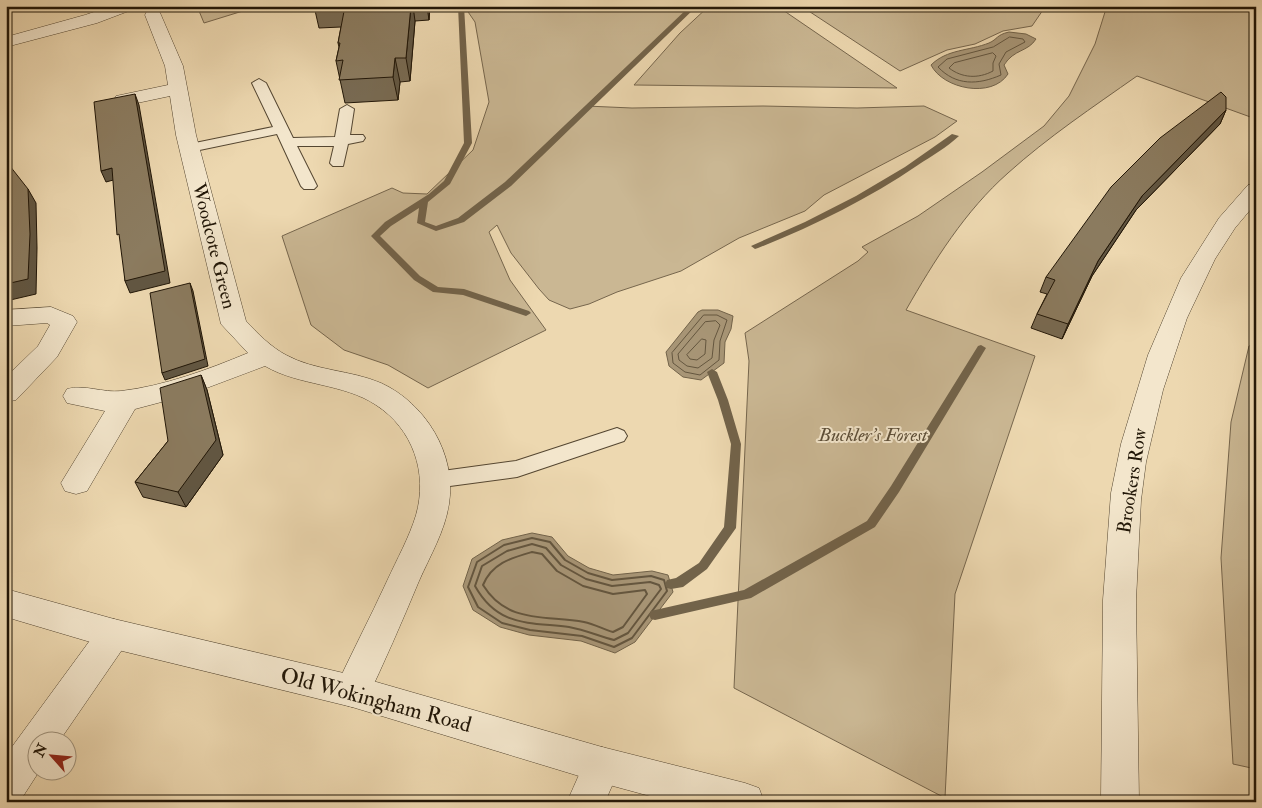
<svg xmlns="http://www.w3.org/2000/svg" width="1262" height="808" font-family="'IM FELL Double Pica',serif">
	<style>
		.green { fill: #cab793; stroke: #76664d }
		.water { fill: #a89677; stroke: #72634a }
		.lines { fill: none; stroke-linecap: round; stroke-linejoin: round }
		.shore-far1 { stroke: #64563f; stroke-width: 1 }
		.shore { stroke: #64563f; stroke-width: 2 }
		.stream { fill: #72634a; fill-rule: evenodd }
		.service-casing { stroke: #544631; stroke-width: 2 }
		.minor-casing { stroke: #544631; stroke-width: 1 }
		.tertiary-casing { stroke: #544631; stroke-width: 1 }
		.service { fill: #f3e6cc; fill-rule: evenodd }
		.minor { fill: #f3e6cc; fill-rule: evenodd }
		.tertiary { fill: #f3e6cc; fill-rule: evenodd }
		.wall { fill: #786a52; stroke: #211607 }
		.shaded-wall { fill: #615642; stroke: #211607 }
		.building { fill: #8b7b5f; stroke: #211607 }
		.labels { text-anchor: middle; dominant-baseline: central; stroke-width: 4; stroke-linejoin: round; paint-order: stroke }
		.street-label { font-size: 19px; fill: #211607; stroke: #f3e6cc }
		.park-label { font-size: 19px; font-style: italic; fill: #5c4e38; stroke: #f3e6cc }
		.near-street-label { font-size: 22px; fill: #211607; stroke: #f3e6cc }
	</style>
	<rect width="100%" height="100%" fill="#edd8b0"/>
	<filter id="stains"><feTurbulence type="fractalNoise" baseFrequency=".004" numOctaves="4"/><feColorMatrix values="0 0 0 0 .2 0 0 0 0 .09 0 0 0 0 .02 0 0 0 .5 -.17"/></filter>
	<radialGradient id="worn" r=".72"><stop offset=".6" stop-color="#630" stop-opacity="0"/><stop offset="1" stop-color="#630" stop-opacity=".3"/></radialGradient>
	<!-- green -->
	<g class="green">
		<path d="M197 6H259L204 23Z"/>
		<path d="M464 6H693L586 106 632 108 763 106 857 108 924 106 957 121 935 137 824 195 805 211 739 238 681 271 617 292 589 304 570 309 549 300 539 289 511 253 497 225 489 232 510 280 546 330 428 388 388 365 344 350 311 325 282 236 392 188 403 193 427 194 473 150 489 102 475 22Z"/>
		<path d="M709 6H777L897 88 634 85 680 33Z"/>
		<path d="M801 6H1044L1045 7 1032 26 1003 31 975 44 947 50 900 71Z"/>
		<path d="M1104 6H1256V119L1137 76C1093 107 1048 137 1008 173 965 211 934 261 906 310L1035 356 955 594 945 798 734 688 749 361 745 333 858 261 868 252 862 247 918 216 982 172 1044 126 1069 96 1095 44 1105 12Z"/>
		<path d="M1256 344V769L1233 764 1221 558 1231 422 1249 346Z"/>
	</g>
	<!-- water -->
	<g class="water">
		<path d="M1009 32 1026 34 1036 39C1028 52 1014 49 1004 65L1008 74C992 99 943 89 931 65 947 49 969 51 989 43 998 39 996 35 1009 32Z"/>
		<path d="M702 310H718L733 316 731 329 725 342 724 363 701 380 683 377 669 366 666 352 698 312Z"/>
		<path d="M532 533 552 537 568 556 589 568 613 575 652 571 668 575 673 592 635 642 615 653 581 641 529 635 500 627 473 610 463 586 472 559 502 540Z"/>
	</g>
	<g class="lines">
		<!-- shore-far1 -->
		<g class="shore-far1">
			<path d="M1010 37 1023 39 1025 42 1006 52 999 64 1001 75C978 85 956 86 938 67L947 59 993 47Z"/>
			<path d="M993 53 996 56 993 63V71C978 79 962 78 949 68L954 63Z"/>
			<path d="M704 315H717L727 320 720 341 719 360 700 375 685 372 673 363 672 353Z"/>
			<path d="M716 321 720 325 714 340 712 358 698 368 687 366 679 360 678 354 705 322Z"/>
			<path d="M702 339 706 340 705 354 697 360 690 359 687 355Z"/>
		</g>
		<!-- shore -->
		<g class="shore">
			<path d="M532 538 550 542 565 560 588 573 612 580 651 576 664 580 667 591 632 638 614 647 582 636 530 630 502 623 478 607 468 587 477 562 504 545Z"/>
			<path d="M532 544 546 548 561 565 586 579 612 586 650 582 659 585 661 589 628 633 614 640C599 636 585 630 569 627 528 622 498 627 475 586L482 566 507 551Z"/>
			<path d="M532 552 542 554 557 571 583 586 613 594 645 590 647 594 623 627 613 632C603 629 594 624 584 622 545 615 507 624 483 585 492 563 511 558 532 552Z"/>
		</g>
		<!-- stream -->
		<g class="stream">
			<path d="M458 6H464L472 143 450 184 428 202 425 222 436 226 458 218 505 182 690 6H697L511 186 464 222 436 231 417 223 419 208 391 226 380 236 420 276 438 287 464 289 529 311 531 313 526 316 463 295 433 292 414 280 371 236 385 222 429 194 444 181 464 143Z"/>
			<path d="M952 134 959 136C947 147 932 156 918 165 868 199 814 226 758 248L755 249 751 246 805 222 856 196 905 167Z"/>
			<path d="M981 345 986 348 899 492 875 527 751 598 655 620 651 619 649 615 651 611 655 610 744 590 867 521 891 486 978 346Z"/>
			<path d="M712 369 717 372 728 400 741 444 736 528 707 569 683 587 671 589 667 588 665 584 667 580 676 578 699 563 724 527 731 444 718 400 707 372Z"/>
		</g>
		<!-- service casing -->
		<g class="service-casing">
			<g id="service">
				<path d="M259 79 266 83 293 138 335 137 340 109 347 105 354 109 350 135H363L365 138 363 141 348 144 343 166H333L330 163 334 146H297L317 186 314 189H304L301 186 277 134 190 152 185 151 183 148 185 145 190 144 273 127 252 83Z"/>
				<path d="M617 428 624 431 627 436 624 441 517 477 435 488 427 486 424 480 427 474 435 472 516 461Z"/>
			</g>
		</g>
		<!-- minor casing -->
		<g class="minor-casing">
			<g id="minor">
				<path d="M112 6H136L134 9 97 23 6 47V37L85 15Z"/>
				<path d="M153 10 159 11 161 15 183 66 196 135 246 321C258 334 271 347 286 355 315 371 351 370 381 383 425 403 457 454 449 504 445 531 430 556 419 581 402 622 384 663 365 703L352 707 339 703 334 691C351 654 370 618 387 581 397 559 409 538 416 515 428 473 413 429 376 405 343 383 299 386 265 366L188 395 135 409 87 491 76 494 65 491 61 483 105 411 67 403 63 396 67 389C84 384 103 393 121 391 164 386 207 370 248 353L221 324 176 135 170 96 123 106 116 104 114 100 116 96 168 85 165 66 145 15 147 11Z"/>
				<path d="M1256 184V203L1235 228 1215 259 1187 318 1163 390 1146 462 1141 500 1136 600 1139 802H1101L1103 600 1111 493 1121 444 1148 355 1181 278 1219 218 1248 185Z"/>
				<path d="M51 307 73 316 77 322 57 357 16 400 6 402V377L38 346 50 325 47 323 6 326V310Z"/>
				<path d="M114 619 126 624 131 634 126 644 60 740H38V770H40L20 801 6 802V755L102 624Z"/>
				<path d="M602 747 615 752 621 765 605 802H567L589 752Z"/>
			</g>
		</g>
		<!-- tertiary casing -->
		<g class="tertiary-casing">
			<path id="tertiary" d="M6 589 114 619 352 675 602 747 745 783 759 788 764 802H672L602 783 352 707 114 649 6 617Z"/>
		</g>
		<!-- service -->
		<use href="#service" class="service"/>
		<!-- minor -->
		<use href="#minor" class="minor"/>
		<!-- tertiary -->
		<use href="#tertiary" class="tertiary"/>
	</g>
	<!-- wall -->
	<g class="wall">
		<path d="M314 6H430L429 20 415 21 410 81 400 82 398 100 345 103 336 61 339 47 338 43 341 27 319 28Z"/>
		<path d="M1226 110 1220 124 1136 210 1092 276 1062 339 1031 328 1037 314 1047 294 1040 292 1046 277Z"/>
		<path d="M201 375 207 390 223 455 186 507 143 497 135 482 168 441Z"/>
	</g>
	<!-- shaded-wall -->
	<g class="shaded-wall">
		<path d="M411 6H413L415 21 410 81 406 58Z"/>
		<path d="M427 6H430L429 20Z"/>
		<path d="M395 58 400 82 398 100 393 77Z"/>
		<path d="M135 94 139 105 170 283 130 293 125 281Z"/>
		<path d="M1226 110 1220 124 1136 210 1092 276 1062 339 1068 324 1098 261 1142 196Z"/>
		<path d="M112 168 117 179 106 182 101 171Z"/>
		<path d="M28 189 36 203 37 248 36 294 6 301V284Z"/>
		<path d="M190 283 193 291 208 366 165 380 162 373Z"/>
		<path d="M201 375 207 390 223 455 186 507 178 492Z"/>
	</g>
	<!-- building -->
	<g class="building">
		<path d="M345 6H411L406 58H395L393 77 339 80 343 60 336 61 340 43H338Z"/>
		<path d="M1221 92 1226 97V110L1142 196 1098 261 1068 324 1037 314 1055 280 1046 277 1111 187 1160 138Z"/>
		<path d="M135 94 165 271 125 281 119 234 117 235 112 168 101 171 94 102Z"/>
		<path d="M6 161 28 189 30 234 28 279 6 284Z"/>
		<path d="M190 283 205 359 162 373 150 293Z"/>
		<path d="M201 375 216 440 178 492 135 482 168 441 160 388Z"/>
	</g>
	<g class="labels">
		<!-- street labels -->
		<g class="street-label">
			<text transform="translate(214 246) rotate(76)">Woodcote Green</text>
			<text transform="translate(1132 481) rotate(-81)">Brookers Row</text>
		</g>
		<!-- park labels -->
		<g class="park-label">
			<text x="873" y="435">Buckler's Forest</text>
		</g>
		<!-- near-street labels -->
		<g class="near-street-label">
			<text transform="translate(376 700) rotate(15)">Old Wokingham Road</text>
		</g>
	</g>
	<!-- margin -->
	<rect width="1262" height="808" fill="none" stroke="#edd8b0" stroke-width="25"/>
	<rect x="8" y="8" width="1247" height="793" fill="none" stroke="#211607" stroke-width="2.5"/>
	<rect x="12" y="12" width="1237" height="783" fill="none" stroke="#211607"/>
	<!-- north arrow -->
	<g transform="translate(52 756) rotate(297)"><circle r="24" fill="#f3e6cc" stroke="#9f937d"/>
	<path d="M0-4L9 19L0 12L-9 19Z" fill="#8f2418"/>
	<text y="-8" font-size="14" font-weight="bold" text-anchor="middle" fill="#211607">N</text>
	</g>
	<rect width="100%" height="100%" filter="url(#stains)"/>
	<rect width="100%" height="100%" fill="url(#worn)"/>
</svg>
